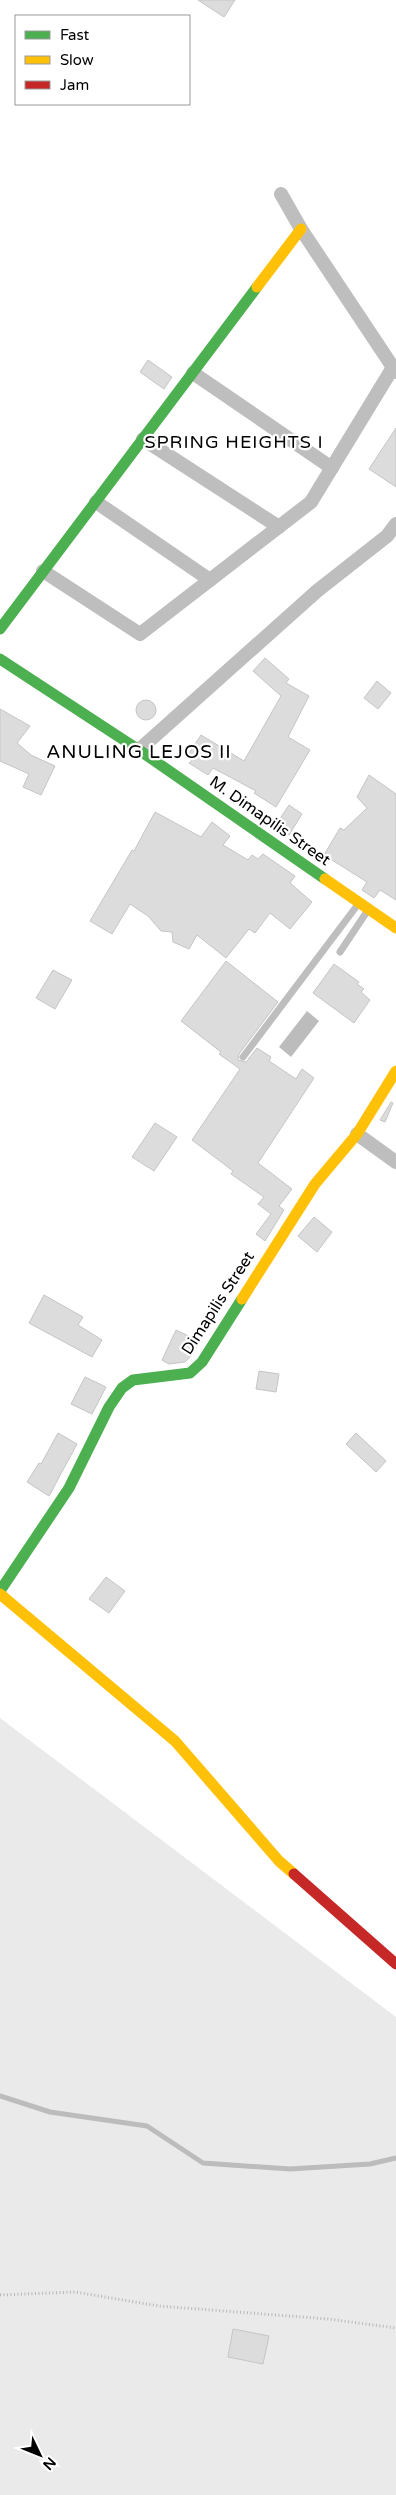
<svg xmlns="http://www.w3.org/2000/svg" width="396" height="2495" font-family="'Varela Round',sans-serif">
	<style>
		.green { fill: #eaeaea }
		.water { fill: #bcbcbc }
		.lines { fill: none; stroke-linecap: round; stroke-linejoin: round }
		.stream { stroke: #bcbcbc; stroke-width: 5 }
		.building { fill: #dcdcdc; stroke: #c5c5c5 }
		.path { stroke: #b8b8b8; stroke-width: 3; stroke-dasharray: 1 2.5; stroke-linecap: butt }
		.lane { stroke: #bebebe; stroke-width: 7 }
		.street { stroke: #bebebe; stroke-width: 14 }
		.fast { stroke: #4caf50; stroke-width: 11 }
		.slow { stroke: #ffc107; stroke-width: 11 }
		.jam { stroke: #c62828; stroke-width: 11 }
		.labels { text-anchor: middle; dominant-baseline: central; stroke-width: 4.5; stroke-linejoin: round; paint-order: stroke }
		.street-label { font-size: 16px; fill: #000; stroke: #fff }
		.neighbourhood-label { font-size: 18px; letter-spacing: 1px; fill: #000; stroke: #fff }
		.quarter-label { font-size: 19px; letter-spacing: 1px; fill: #000; stroke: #fff }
	</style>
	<rect width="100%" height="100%" fill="#fff"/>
	<!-- green -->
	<path class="green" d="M0 1718 396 2017V2495H0Z"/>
	<!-- water -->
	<path class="water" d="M307 1011 319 1021 291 1057 279 1047Z"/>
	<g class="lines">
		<!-- stream -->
		<path class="stream" d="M0 2096 50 2112 147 2126 203 2163 290 2169 370 2164 396 2158"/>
	</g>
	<!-- building -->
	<g class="building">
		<path d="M198 0H235L224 17Z"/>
		<path d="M148 360 172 377 164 389 140 372Z"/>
		<path d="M396 428V487L369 469Z"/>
		<path d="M265 658 289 679 286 683 309 696 288 737 310 750 276 807 254 793 256 791 213 768 208 775 189 763 192 760 187 756 201 735 244 761 281 696 253 671Z"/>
		<path d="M377 681 391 693 378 709 364 698Z"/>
		<circle cx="146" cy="710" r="10"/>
		<path d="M0 709 30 726 17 743 31 755 55 766 41 795 23 787 29 774 0 761Z"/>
		<path d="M369 775 396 794V900L380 890 374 898 362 890 367 882 324 855 340 828 344 830 367 808 357 797Z"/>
		<path d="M289 805 302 814 289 835 275 826Z"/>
		<path d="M155 812 201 837 212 822 230 836 223 845 248 860 252 855 258 859 263 854 295 876 290 883 312 902 290 929 270 913 255 933 249 929 226 958 197 935 189 949 173 942 172 932 161 931 148 916 130 904 112 934 90 921 132 850 134 851Z"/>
		<path d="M226 961 278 1002 239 1054 238 1060 246 1062 257 1048 271 1057 269 1061 296 1079 302 1069 314 1078 258 1163 292 1189 279 1206 284 1210 265 1241 256 1234 271 1214 258 1204 264 1197 231 1174 233 1171 192 1140 240 1069 219 1054 221 1052 181 1021Z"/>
		<path d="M334 964 359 982 357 984 364 989 361 992 370 1000 354 1023 313 993Z"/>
		<path d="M53 970 72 980 55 1009 36 998Z"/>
		<path d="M391 1102 393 1103 385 1122 380 1120Z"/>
		<path d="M155 1123 177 1137 154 1171 132 1157Z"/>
		<path d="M314 1217 332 1232 317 1252 298 1236Z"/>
		<path d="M44 1295 83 1317 78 1325 102 1340 92 1357 29 1323Z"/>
		<path d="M176 1330 199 1341 193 1354 185 1362 169 1364 162 1360Z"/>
		<path d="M259 1371 279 1374 276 1392 256 1389Z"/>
		<path d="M85 1377 106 1387 92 1414 71 1404Z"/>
		<path d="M58 1433 77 1444 49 1496 27 1482 39 1463 41 1464Z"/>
		<path d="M356 1433 386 1461 376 1472 346 1444Z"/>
		<path d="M106 1577 125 1591 109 1613 89 1599Z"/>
		<path d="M233 2329 269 2336 263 2364 228 2357Z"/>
	</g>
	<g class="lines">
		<!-- path -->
		<path class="path" d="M0 2295 75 2292 159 2306 328 2319 396 2328"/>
		<!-- lane -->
		<g class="lane">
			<path d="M340 952 368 910"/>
			<path d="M243 1057 359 903"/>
		</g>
		<!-- street -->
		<g class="street">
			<path d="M281 194 301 229 396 372"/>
			<path d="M193 373 332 468"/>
			<path d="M143 439 279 527"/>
			<path d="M96 502 210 580"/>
			<path d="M43 571 140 634 311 502 392 369"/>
			<path d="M139 750 317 591 387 536 396 524"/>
			<path d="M357 1134 396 1162"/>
		</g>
		<!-- fast -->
		<g class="fast">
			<path d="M0 629 257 287"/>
			<path d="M0 659 139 750 325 879"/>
			<path d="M0 1591 69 1488 109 1407 122 1388 133 1380 190 1373 202 1362 242 1299"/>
		</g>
		<!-- slow -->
		<g class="slow">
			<path d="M257 287 301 229"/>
			<path d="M325 879 396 928"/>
			<path d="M242 1299 315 1184 357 1134 396 1071"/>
			<path d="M0 1594 175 1741 279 1861 294 1874"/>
		</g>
		<!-- jam -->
		<path class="jam" d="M294 1874 396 1964"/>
	</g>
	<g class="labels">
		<!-- street labels -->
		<g class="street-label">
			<text transform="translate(270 821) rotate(35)">M. Dimapilis Street</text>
			<text transform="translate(218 1303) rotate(-57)">Dimapilis Street</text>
		</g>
		<!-- neighbourhood labels -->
		<g class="neighbourhood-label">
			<text x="234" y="442">SPRING HEIGHTS I</text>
		</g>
		<!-- quarter labels -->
		<g class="quarter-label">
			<text x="139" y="752">ANULING LEJOS II</text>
		</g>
	</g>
	<!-- legend -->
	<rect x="15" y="15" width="175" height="90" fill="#ffffff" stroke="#999999"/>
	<rect x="25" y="31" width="25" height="8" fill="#4caf50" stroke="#999999"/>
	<text x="60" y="40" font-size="15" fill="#000000">Fast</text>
	<rect x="25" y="56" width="25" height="8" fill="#ffc107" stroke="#999999"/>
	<text x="60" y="65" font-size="15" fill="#000000">Slow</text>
	<rect x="25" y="81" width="25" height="8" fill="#c62828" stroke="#999999"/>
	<text x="60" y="90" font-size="15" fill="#000000">Jam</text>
	<!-- north arrow -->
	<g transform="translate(40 2455) rotate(133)" stroke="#ffffff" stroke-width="4" paint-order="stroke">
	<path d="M0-4L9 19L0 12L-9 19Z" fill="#000000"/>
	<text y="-8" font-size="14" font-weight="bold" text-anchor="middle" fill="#000000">N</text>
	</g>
</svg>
